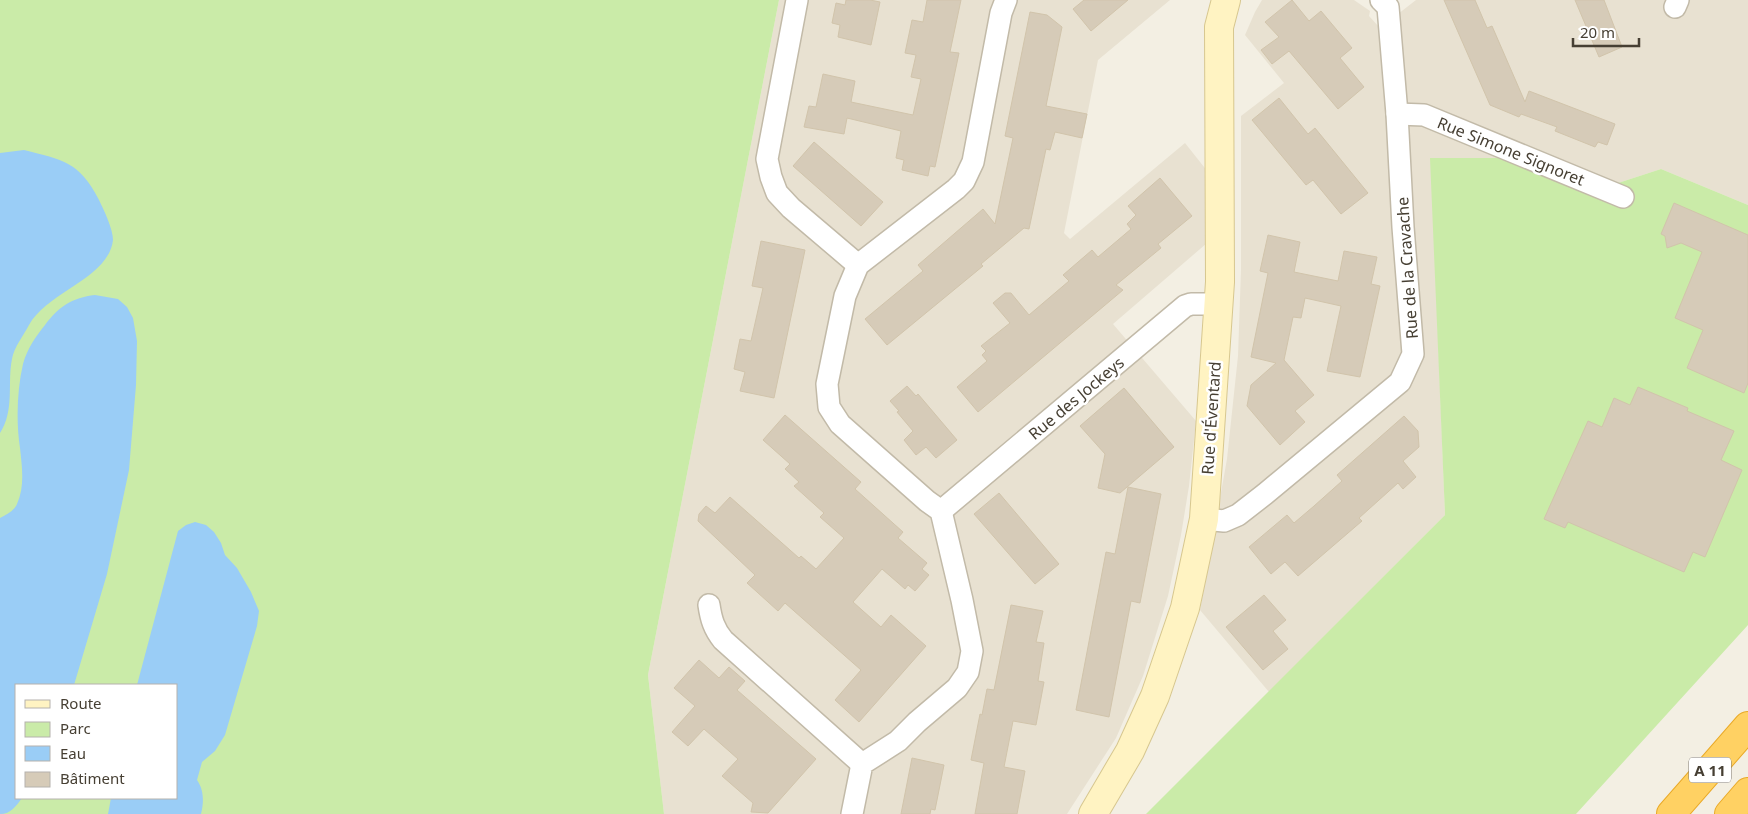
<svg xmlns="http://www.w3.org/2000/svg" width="1748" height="814" font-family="'Noto Sans',sans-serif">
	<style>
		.residential { fill: #e8e1d1 }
		.green { fill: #caeba8; fill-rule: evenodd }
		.water { fill: #9acdf6 }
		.building { fill: #d6cbb8; stroke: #d1c4ab }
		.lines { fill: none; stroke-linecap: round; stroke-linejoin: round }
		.street-casing { stroke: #c2baa8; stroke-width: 24 }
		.secondary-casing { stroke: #d7c78f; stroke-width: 30 }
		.highway-casing { stroke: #e9a927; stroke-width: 30 }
		.street { stroke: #fff; stroke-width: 21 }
		.secondary { stroke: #fff3c2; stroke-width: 28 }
		.highway { stroke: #ffd163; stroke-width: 28 }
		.labels { text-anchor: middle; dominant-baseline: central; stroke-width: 5; stroke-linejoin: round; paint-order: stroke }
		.shield { fill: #fff; stroke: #7e7970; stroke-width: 1 }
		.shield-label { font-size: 15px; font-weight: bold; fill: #463f33 }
		.street-label { font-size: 16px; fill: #463f33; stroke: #fff }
	</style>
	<rect width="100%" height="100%" fill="#f3efe3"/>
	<!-- residential -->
	<g class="residential">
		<path d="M779 0H1170L1098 60 1064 233 1070 239 1185 143 1208 172 1207 243 1113 324 1196 421 1189 486 1181 535 1168 596 1143 676 1116 738 1067 814H664L648 675Z"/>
		<path d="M1262 0H1354L1370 11 1369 16 1380 28 1416 0H1748V205L1661 169 1615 184 1431 158 1445 515 1269 692 1200 610 1227 459 1238 356 1241 270V116L1284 83 1245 35 1255 12Z"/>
	</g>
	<!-- green -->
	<g class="green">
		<path d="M0 0H779L648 675 664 814H0ZM16 685H176V798H16Z"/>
		<path d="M1430 158H1500L1615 184 1661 169 1748 205V625L1576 814H1146L1445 515Z"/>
	</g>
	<!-- water -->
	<g class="water">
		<path d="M24 150C63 160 79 161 99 200 104 210 113 229 113 240 109 278 47 292 29 325 24 335 14 347 12 359 7 383 15 410 0 433V153Z"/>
		<path d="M95 295 118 299 127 307 133 318 137 341 136 385 129 470 107 574 74 685H16V798H22C16 806 11 814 0 814V518C6 515 14 511 17 504 25 486 22 467 20 448 16 422 17 390 23 364 27 349 36 336 45 325 59 306 72 298 95 295Z"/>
		<path d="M195 522 206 525 214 532 221 543 225 555 237 568 251 592 259 611 257 626 225 735 215 751 202 762 197 780C204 790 204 802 201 814H108L111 798H176V685H137L178 531 186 525Z"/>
	</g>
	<!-- building -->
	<g class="building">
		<path d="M846 0H870L880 2 871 45 838 37 840 25 832 23 836 3 845 5Z"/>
		<path d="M927 0H961L950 52 959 53 935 167 930 166 928 176 902 170 904 160 896 158 901 131 847 118 844 134 804 127 809 106 816 107 823 74 855 81 851 102 913 115 921 79 911 77 916 55 905 53 912 20 923 22Z"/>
		<path d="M1084 0H1128L1091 31 1073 9Z"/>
		<path d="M1292 0 1309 21 1321 11 1352 48 1340 58 1364 87 1338 109 1289 51 1272 64 1261 50 1279 37 1265 22Z"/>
		<path d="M1444 0H1475L1487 28 1492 26 1525 102 1529 91 1615 124 1607 145 1598 142 1595 147 1555 131 1557 127 1521 114 1519 117 1490 105Z"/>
		<path d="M1575 0H1604L1622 47 1599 57Z"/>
		<path d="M1030 12 1047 15 1062 27 1046 106 1087 114 1082 138 1055 132 1050 150 1046 149 1029 229 1024 228 981 264 983 266 887 345 865 319 923 271 918 265 983 209 995 224 1013 138 1005 136Z"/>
		<path d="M1279 98 1308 134 1315 128 1368 193 1341 214 1313 180 1306 185 1252 120Z"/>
		<path d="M814 142 883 202 861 226 793 166Z"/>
		<path d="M1160 178 1192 216 1158 244 1161 248 1116 285 1123 290 978 412 957 387 987 361 982 355 986 351 981 346 1010 323 993 303 1005 293H1011L1029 315 1069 281 1063 275 1092 250 1098 257 1131 229 1127 224 1136 215 1128 206Z"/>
		<path d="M1674 203 1748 235V383L1744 393 1687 368 1703 330 1675 318 1702 252 1681 243 1667 248 1665 236 1661 234Z"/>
		<path d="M1268 235 1300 242 1294 272 1338 281 1344 251 1377 257 1371 284 1380 286 1360 377 1327 371 1341 306 1305 298 1301 318 1293 317 1284 360 1314 395 1295 411 1305 422 1280 445 1247 406 1251 385 1276 363 1251 357 1268 273 1260 271Z"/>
		<path d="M761 241 805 250 774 398 740 391 745 372 734 369 740 339 751 341 763 288 752 286Z"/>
		<path d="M907 386 916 396 918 394 957 440 936 458 926 447 916 455 904 440 913 431 897 412 899 411 890 401Z"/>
		<path d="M1638 387 1688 408 1687 411 1734 431 1721 460 1742 470 1705 557 1693 552 1684 572 1568 522 1565 528 1544 519 1588 421 1602 427 1614 398 1630 405Z"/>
		<path d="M1124 388 1174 447 1120 493 1098 488 1105 454 1080 426Z"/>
		<path d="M785 415 861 482 855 489 903 532 898 538 927 563 922 569 929 575 915 591 908 585 905 589 882 569 853 602 881 627 891 615 926 646 859 722 835 700 861 670 785 603 778 611 747 583 755 575 698 521 699 514 706 506 715 513 730 497 799 558 801 556 816 569 844 538 820 517 824 513 794 486 799 482 785 469 790 464 763 440Z"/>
		<path d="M1404 416 1418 431 1419 447 1403 461 1416 477 1403 489 1398 483 1359 518 1362 521 1298 576 1285 562 1271 574 1249 547 1287 515 1294 523 1314 506 1342 481 1337 475Z"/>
		<path d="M1128 487 1161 494 1140 603 1131 601 1109 717 1076 710 1106 552 1115 554Z"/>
		<path d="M999 493 1059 564 1035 584 974 514Z"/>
		<path d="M1264 595 1286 620 1273 631 1288 649 1263 670 1226 627Z"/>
		<path d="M1011 605 1043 611 1036 642 1044 643 1038 681 1044 682 1036 725 1013 721 1004 767 1025 771 1017 814H975L984 763 971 760 980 714 982 715 987 689 994 690Z"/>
		<path d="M699 660 719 678 729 667 745 681 737 690 816 759 768 813 751 812 753 803 722 776 738 759 704 729 688 746 672 732 695 706 674 688Z"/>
		<path d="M912 758 944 765 935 810 931 809 930 814H901Z"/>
	</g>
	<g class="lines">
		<!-- street casing -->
		<g class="street-casing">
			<g id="street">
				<path d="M797 0 767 159 771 177 777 193 791 208 858 265"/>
				<path d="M1675 7 1678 0"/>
				<path d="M1397 114 1424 115 1623 197"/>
				<path d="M941 511 1185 306 1191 304H1219"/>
				<path d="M1204 519 1224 521 1238 515 1265 494 1400 382 1413 354 1403 227 1397 114 1388 7 1381 0"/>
				<path d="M709 605C711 619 714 629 723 640L862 764"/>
				<path d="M852 814 862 764 898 741 917 722 957 688 968 672 972 651 962 600 941 511 927 501 840 424 829 407 827 384 845 296 858 265 956 189 964 181 973 162 1001 13 1006 0"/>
			</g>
		</g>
		<!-- secondary casing -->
		<g class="secondary-casing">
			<path id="secondary" d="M1093 814 1130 751 1155 696 1185 608 1204 519 1220 282 1219 27 1226 0"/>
		</g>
		<!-- highway casing -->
		<g class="highway-casing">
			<g id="highway">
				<path d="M1671 814 1748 726"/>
				<path d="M1729 814 1748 792"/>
			</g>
		</g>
		<!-- street -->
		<use href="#street" class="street"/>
		<!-- secondary -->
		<use href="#secondary" class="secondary"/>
		<!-- highway -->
		<use href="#highway" class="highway"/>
	</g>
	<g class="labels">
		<!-- shield labels -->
		<rect class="shield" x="1689" y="757.5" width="42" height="25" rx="4"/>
		<g class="shield-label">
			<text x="1710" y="770">A 11</text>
		</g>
		<!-- street labels -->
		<g class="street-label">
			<text transform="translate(1511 151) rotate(22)">Rue Simone Signoret</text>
			<text transform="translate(1407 268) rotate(-94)">Rue de la Cravache</text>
			<text transform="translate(1076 398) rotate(-40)">Rue des Jockeys</text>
			<text transform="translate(1211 418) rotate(-86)">Rue d'Éventard</text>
		</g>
	</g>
	<!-- legend -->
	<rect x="15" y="684" width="162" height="115" fill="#ffffff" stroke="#b5b2ad"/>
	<rect x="25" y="700" width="25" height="8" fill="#fff3c2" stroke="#b5b2ad"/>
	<text x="60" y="709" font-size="15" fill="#463f33">Route</text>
	<rect x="25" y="722" width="25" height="15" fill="#caeba8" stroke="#b5b2ad"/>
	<text x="60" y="734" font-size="15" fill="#463f33">Parc</text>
	<rect x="25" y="746" width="25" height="15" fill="#9acdf6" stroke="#b5b2ad"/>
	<text x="60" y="759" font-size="15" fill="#463f33">Eau</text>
	<rect x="25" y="772" width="25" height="15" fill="#d6cbb8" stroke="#b5b2ad"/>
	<text x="60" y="784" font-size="15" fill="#463f33">Bâtiment</text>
	<!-- scale -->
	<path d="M1573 38v8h66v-8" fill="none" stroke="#463f33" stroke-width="2.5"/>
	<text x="1580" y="38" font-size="15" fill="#463f33" stroke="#ffffff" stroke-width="4" paint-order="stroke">20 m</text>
</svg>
